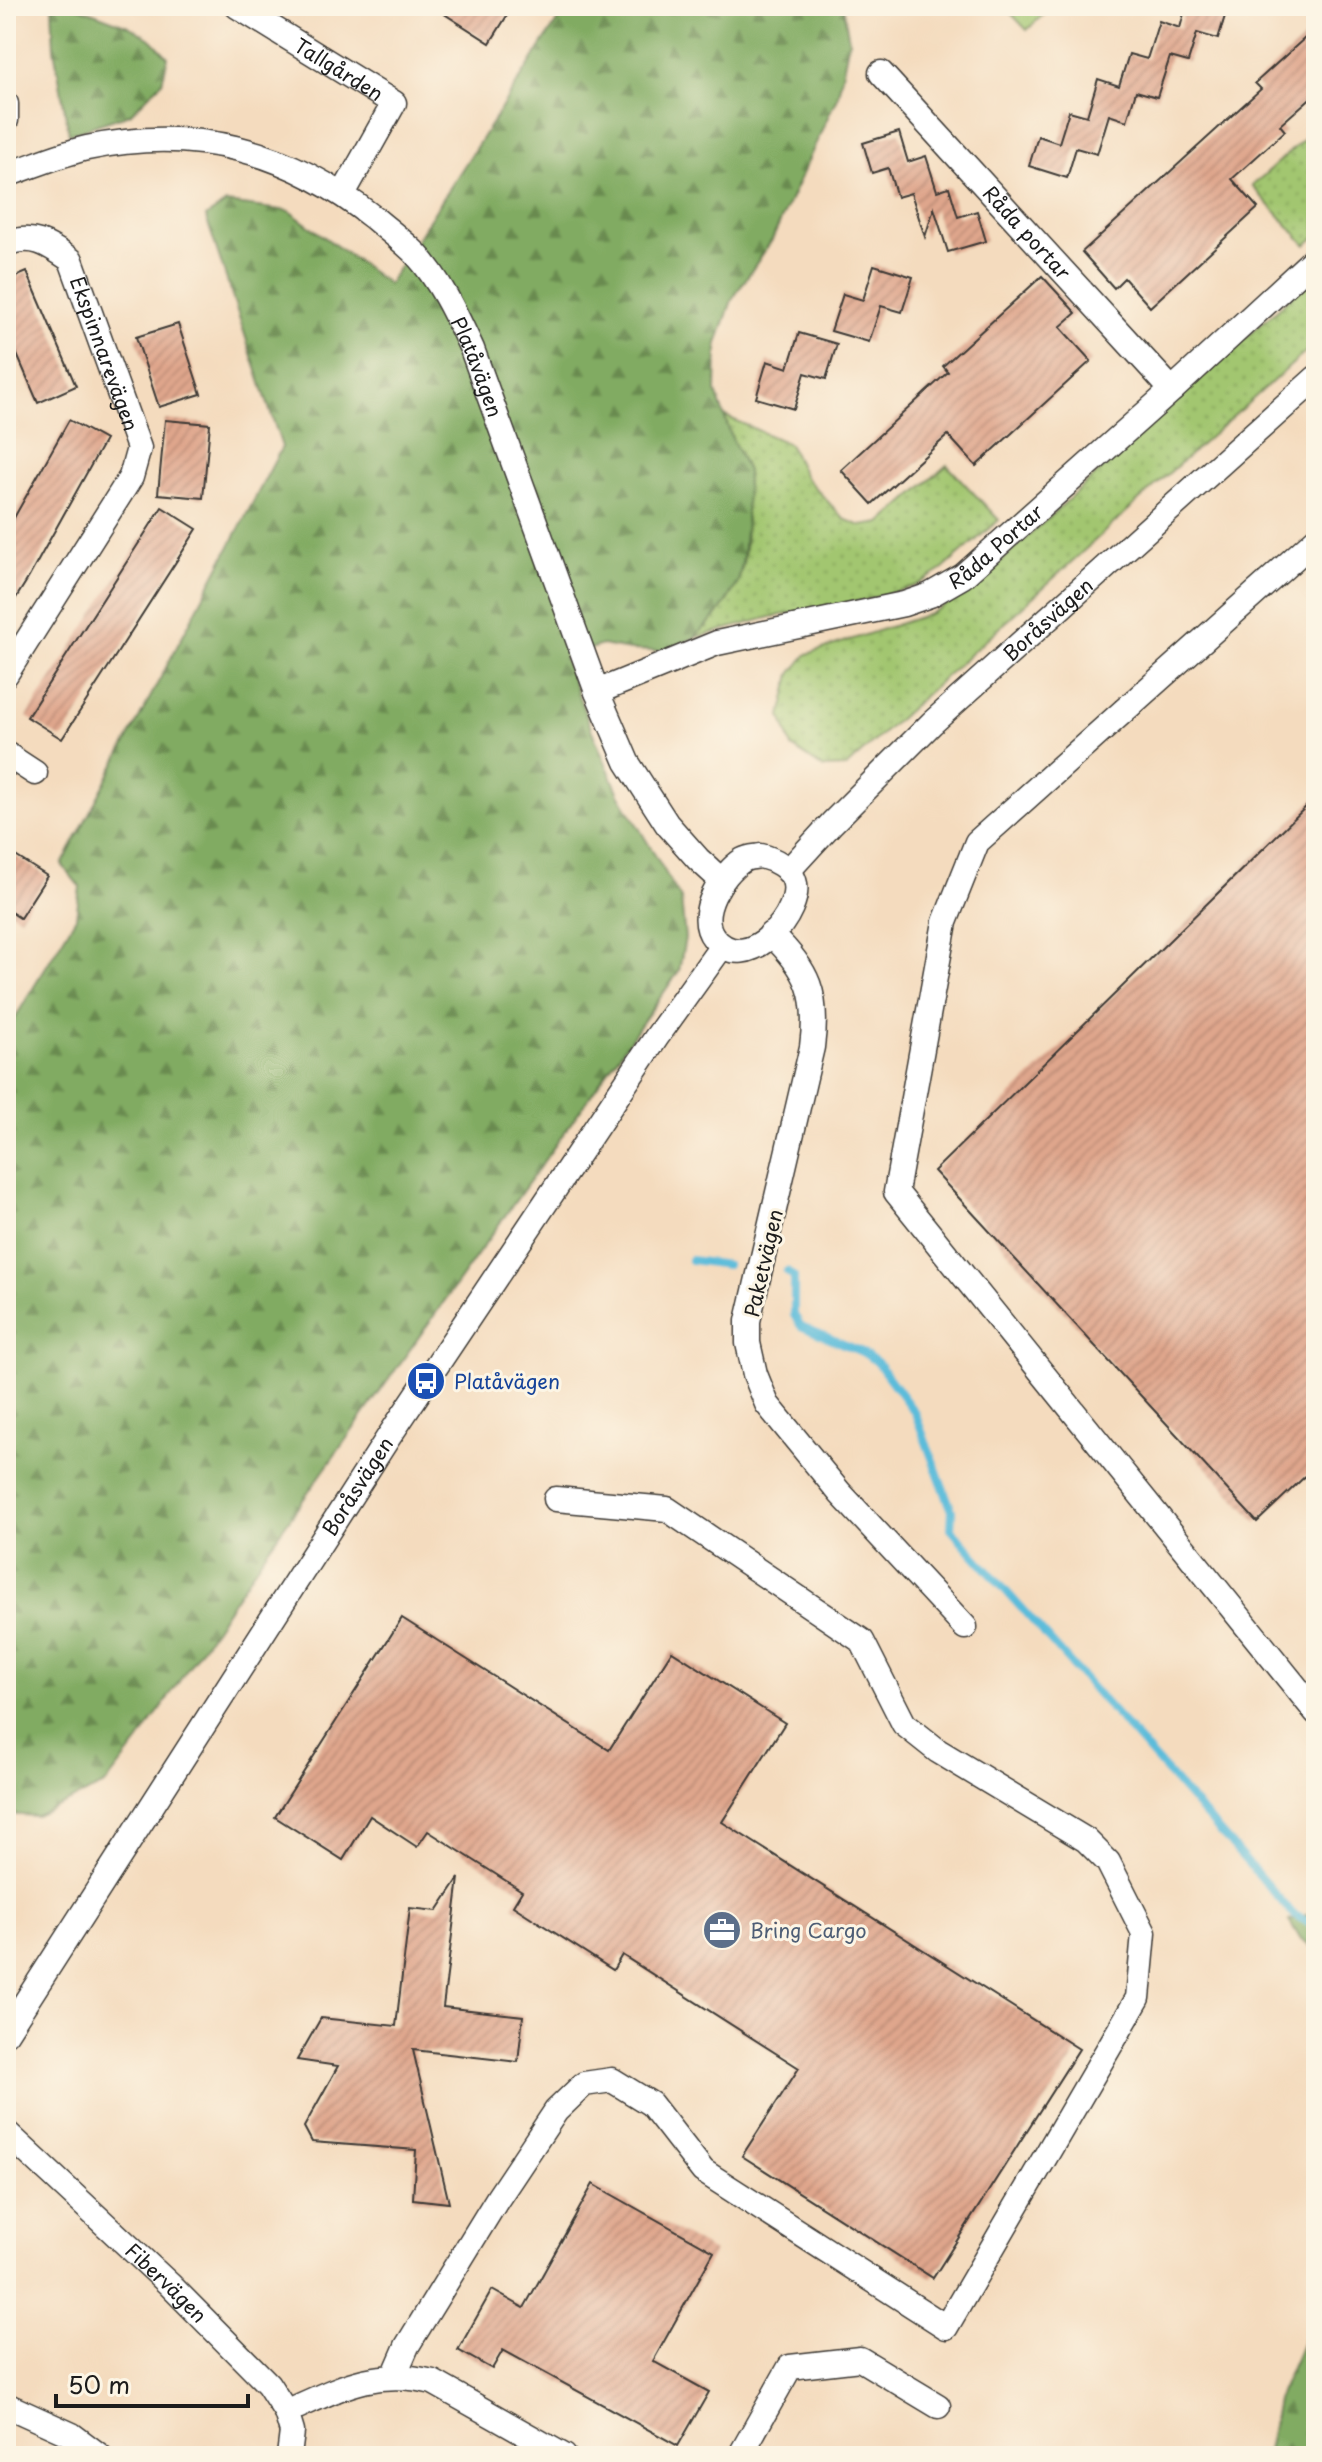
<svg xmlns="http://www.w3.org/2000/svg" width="1322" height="2462" font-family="'Playpen Sans',sans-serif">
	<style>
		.grass { fill: url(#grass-dots); stroke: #5f7146; stroke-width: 2 }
		.forest { fill: url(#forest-firs); stroke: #4e643f; stroke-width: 2 }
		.park { fill: #a2c670; stroke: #5f7146; stroke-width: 2 }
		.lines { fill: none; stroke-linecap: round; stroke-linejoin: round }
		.stream { stroke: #5cbcda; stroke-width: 8 }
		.building { fill: url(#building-hatch) }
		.minor-casing { stroke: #3c3934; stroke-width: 27 }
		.minor { stroke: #fff; stroke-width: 24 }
		.labels { text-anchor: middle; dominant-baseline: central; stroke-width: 6; stroke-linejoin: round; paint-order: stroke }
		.street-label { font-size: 20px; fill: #1c1c1c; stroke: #fcf5e5 }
		.transit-label { font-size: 20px; fill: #164399; stroke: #fcf5e5; text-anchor: start }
		.service-label { font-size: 20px; fill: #4e5e75; stroke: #fcf5e5; text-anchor: start }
	</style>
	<defs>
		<pattern id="grass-dots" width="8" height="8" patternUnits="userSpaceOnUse" patternTransform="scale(2)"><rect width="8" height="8" fill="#a2c670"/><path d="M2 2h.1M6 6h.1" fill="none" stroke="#8baa60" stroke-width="1.8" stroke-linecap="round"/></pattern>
		<pattern id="forest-firs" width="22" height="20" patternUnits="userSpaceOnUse" patternTransform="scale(2)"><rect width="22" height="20" fill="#81ab62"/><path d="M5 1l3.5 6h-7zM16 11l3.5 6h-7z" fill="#698a50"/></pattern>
		<pattern id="building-hatch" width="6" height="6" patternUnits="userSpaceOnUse" patternTransform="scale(2)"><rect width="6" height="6" fill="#dfa68c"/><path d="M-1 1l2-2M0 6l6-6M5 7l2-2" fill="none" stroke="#bf8e78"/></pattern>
	</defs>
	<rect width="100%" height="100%" fill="#fcf5e5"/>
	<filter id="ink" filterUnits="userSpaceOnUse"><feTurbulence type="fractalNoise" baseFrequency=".0125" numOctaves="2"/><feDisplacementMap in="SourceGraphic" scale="16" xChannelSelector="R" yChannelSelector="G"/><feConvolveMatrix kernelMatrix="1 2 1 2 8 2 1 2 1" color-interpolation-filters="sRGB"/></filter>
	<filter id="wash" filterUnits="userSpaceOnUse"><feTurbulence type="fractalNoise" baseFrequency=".006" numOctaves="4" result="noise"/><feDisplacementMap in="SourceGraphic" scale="32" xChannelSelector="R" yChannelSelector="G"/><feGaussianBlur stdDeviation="1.8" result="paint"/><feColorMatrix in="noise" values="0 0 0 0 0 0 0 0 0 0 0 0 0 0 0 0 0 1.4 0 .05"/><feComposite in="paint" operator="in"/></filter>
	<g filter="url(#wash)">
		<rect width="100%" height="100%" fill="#f4dbbe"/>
		<!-- grass -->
		<g class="grass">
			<path d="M1316 128V237L1306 245 1252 186Z"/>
			<path d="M1316 274V343L1168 474 846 767 823 768 792 747 781 716 791 674 807 654 929 614 966 593Z"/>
			<path d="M725 416 789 444 805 477 844 519 861 526 881 523 947 465 999 520 942 570 915 586 865 600 771 617 694 638C711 622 726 606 736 585 757 543 739 458 725 416Z"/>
		</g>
		<!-- forest -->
		<g class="forest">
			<path d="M52 6H75L128 26 152 40 168 57 162 82 130 114 69 134 54 49Z"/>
			<path d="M567 6H843L849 41 838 95 772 240 732 300 717 344 716 392 731 436 747 471 746 520 743 558 738 583 718 614 694 638 662 651 630 650 602 645 564 658 592 731 619 794 681 899 685 938 679 971 266 1552 139 1741 105 1785 36 1816 6 1814V1033L76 917 80 887 62 865 282 447 206 217 226 203 289 211 388 284Z"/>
			<path d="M1316 1912V1950L1301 1940 1289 1920Z"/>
			<path d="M1316 2310V2456H1266L1277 2400Z"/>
		</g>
		<!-- park -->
		<path class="park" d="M1004 6H1052L1027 30Z"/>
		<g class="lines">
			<!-- stream -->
			<g class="stream">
				<path d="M691 1260 727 1265"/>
				<path d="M787 1271 794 1277V1315L801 1326 862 1352 877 1362 915 1413 952 1511 951 1529 1293 1914 1316 1927"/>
			</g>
		</g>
		<g id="blocks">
			<!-- building -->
			<g class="building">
				<path d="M432 6H513L490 43Z"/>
				<path d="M1186 6H1228L1218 39 1197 33 1188 62 1170 57 1157 97 1136 91 1127 121 1109 115 1097 154 1076 148 1067 178 1029 166 1038 136 1059 143 1069 111 1087 116 1098 79 1119 86 1129 54 1147 59 1159 21 1180 28Z"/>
				<path d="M1316 28V93L1280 125 1285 131 1232 179 1258 208 1150 307 1124 278 1114 288 1082 252 1261 89 1255 83Z"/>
				<path d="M899 132 908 162 926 156 937 191 949 187 958 217 977 211 986 241 948 252 934 208 925 237 911 193 897 197 888 168 872 173 863 143Z"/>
				<path d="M874 265 913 277 902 312 881 306 869 342 831 331 843 294 863 300Z"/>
				<path d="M27 272 76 386 38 403 6 329V281Z"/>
				<path d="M1042 276 1076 313 1060 327 1091 361 976 466 948 435 872 504 841 470 948 372 943 366Z"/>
				<path d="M178 324 201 394 159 407 136 337Z"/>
				<path d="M799 333 837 344 826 379 805 373 794 409 756 398 767 361 788 368Z"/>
				<path d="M69 420 105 440 29 577 6 614V532Z"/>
				<path d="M165 420 210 424 203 498 158 494Z"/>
				<path d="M162 507 197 529 62 739 27 717Z"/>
				<path d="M1316 797V1466L1257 1522 934 1171Z"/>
				<path d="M6 850 47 876 20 918 6 909Z"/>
				<path d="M402 1618 609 1750 672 1651 785 1723 722 1822 1079 2049 933 2278 742 2156 799 2068 622 1955 613 1970 513 1906 522 1891 428 1831 417 1847 370 1816 343 1860 275 1817Z"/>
				<path d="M459 1878 443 2007 523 2016 518 2062 413 2050 449 2203 413 2199 416 2150 312 2142 304 2127 338 2066 297 2060 321 2018 396 2026 410 1908 437 1911Z"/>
				<path d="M593 2184 714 2252 653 2361 709 2392 678 2446 503 2350 492 2369 458 2350 492 2290 524 2308Z"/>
			</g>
		</g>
	</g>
	<g filter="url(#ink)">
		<use href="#blocks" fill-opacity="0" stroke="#3c3934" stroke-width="2"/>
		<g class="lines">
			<!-- minor casing -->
			<g class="minor-casing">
				<g id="minor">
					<path id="s1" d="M237 6 394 103 343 194"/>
					<path id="s2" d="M881 73 1172 390"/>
					<path d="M6 104V120"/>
					<path id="s3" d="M6 175C33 166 60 154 87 148 196 125 288 150 374 218 388 230 403 241 416 254 441 281 457 317 472 349L597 692 627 762 667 824 698 859 721 880"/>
					<path id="s4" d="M6 244C33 233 49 245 71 260L139 448 131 477 6 674"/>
					<path d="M1316 539 977 842 945 922 896 1192 1316 1712"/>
					<path id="s5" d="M597 692 717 643 904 604 930 595 963 576 1172 390 1316 257"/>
					<path d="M6 754 35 773"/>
					<path d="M761 856C773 859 790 867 794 880 805 911 747 979 714 938 695 915 722 873 743 860 748 857 754 857 761 856Z"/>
					<path id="s6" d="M788 871 832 823 932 723 1316 378"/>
					<path d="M771 934C809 970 819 995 812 1047L748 1321V1343L755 1374 767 1404 840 1493 965 1627"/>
					<path id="s7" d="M6 2033 388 1438 656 1038 722 946"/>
					<path id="s8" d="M6 2132 169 2284 268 2384 286 2412 292 2432 289 2456"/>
					<path d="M394 2376 407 2346 498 2198 556 2111 584 2084 612 2080 651 2104 703 2171 946 2327 1138 1998 1144 1933 1108 1862 1086 1840 938 1751 904 1724 862 1641 667 1509 556 1499"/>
					<path d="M6 2405 72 2435 100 2456"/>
					<path d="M286 2412C338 2389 374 2367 433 2382L564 2456"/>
					<path d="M740 2456 790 2367 860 2359 938 2406"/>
				</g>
			</g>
			<!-- minor -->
			<use href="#minor" class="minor"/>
		</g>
	</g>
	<!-- icons -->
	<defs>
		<g id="bus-disc" transform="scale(2)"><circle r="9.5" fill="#1a4fb4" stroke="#fcf5e5"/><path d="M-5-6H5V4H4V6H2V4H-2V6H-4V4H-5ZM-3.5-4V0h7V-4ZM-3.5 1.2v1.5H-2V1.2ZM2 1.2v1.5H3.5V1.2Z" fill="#fff"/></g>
		<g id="office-disc" transform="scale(2)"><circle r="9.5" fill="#5c6f8a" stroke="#fcf5e5"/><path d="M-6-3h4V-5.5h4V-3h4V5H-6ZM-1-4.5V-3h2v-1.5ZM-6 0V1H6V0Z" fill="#fff"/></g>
	</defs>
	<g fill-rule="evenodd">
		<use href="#bus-disc" x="426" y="1381"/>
		<use href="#office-disc" x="722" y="1930"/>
	</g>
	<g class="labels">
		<!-- street labels -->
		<g class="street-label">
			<text stroke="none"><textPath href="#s1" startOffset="120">Tallgården</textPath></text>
			<text stroke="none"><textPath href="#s2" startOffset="216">Råda portar</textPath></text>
			<text stroke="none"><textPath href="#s4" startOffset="170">Ekspinnarevägen</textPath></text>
			<text stroke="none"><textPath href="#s3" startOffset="576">Platåvägen</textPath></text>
			<text stroke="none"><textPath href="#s5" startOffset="430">Råda Portar</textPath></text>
			<text stroke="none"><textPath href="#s6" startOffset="362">Boråsvägen</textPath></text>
			<text transform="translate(763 1263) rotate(-77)">Paketvägen</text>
			<text stroke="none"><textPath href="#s7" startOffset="650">Boråsvägen</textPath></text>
			<text stroke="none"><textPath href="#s8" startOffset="220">Fibervägen</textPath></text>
		</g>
		<!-- transit labels -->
		<g class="transit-label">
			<text x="454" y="1381">Platåvägen</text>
		</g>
		<!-- service labels -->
		<g class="service-label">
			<text x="750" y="1930">Bring Cargo</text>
		</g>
	</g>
	<!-- margin -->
	<rect width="1322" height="2462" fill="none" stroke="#fcf5e5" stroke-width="32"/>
	<!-- scale -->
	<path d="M56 2394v12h192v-12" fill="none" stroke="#1c1c1c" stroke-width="4"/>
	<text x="68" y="2394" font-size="24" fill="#1c1c1c" stroke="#fcf5e5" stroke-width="6" paint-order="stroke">50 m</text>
</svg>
